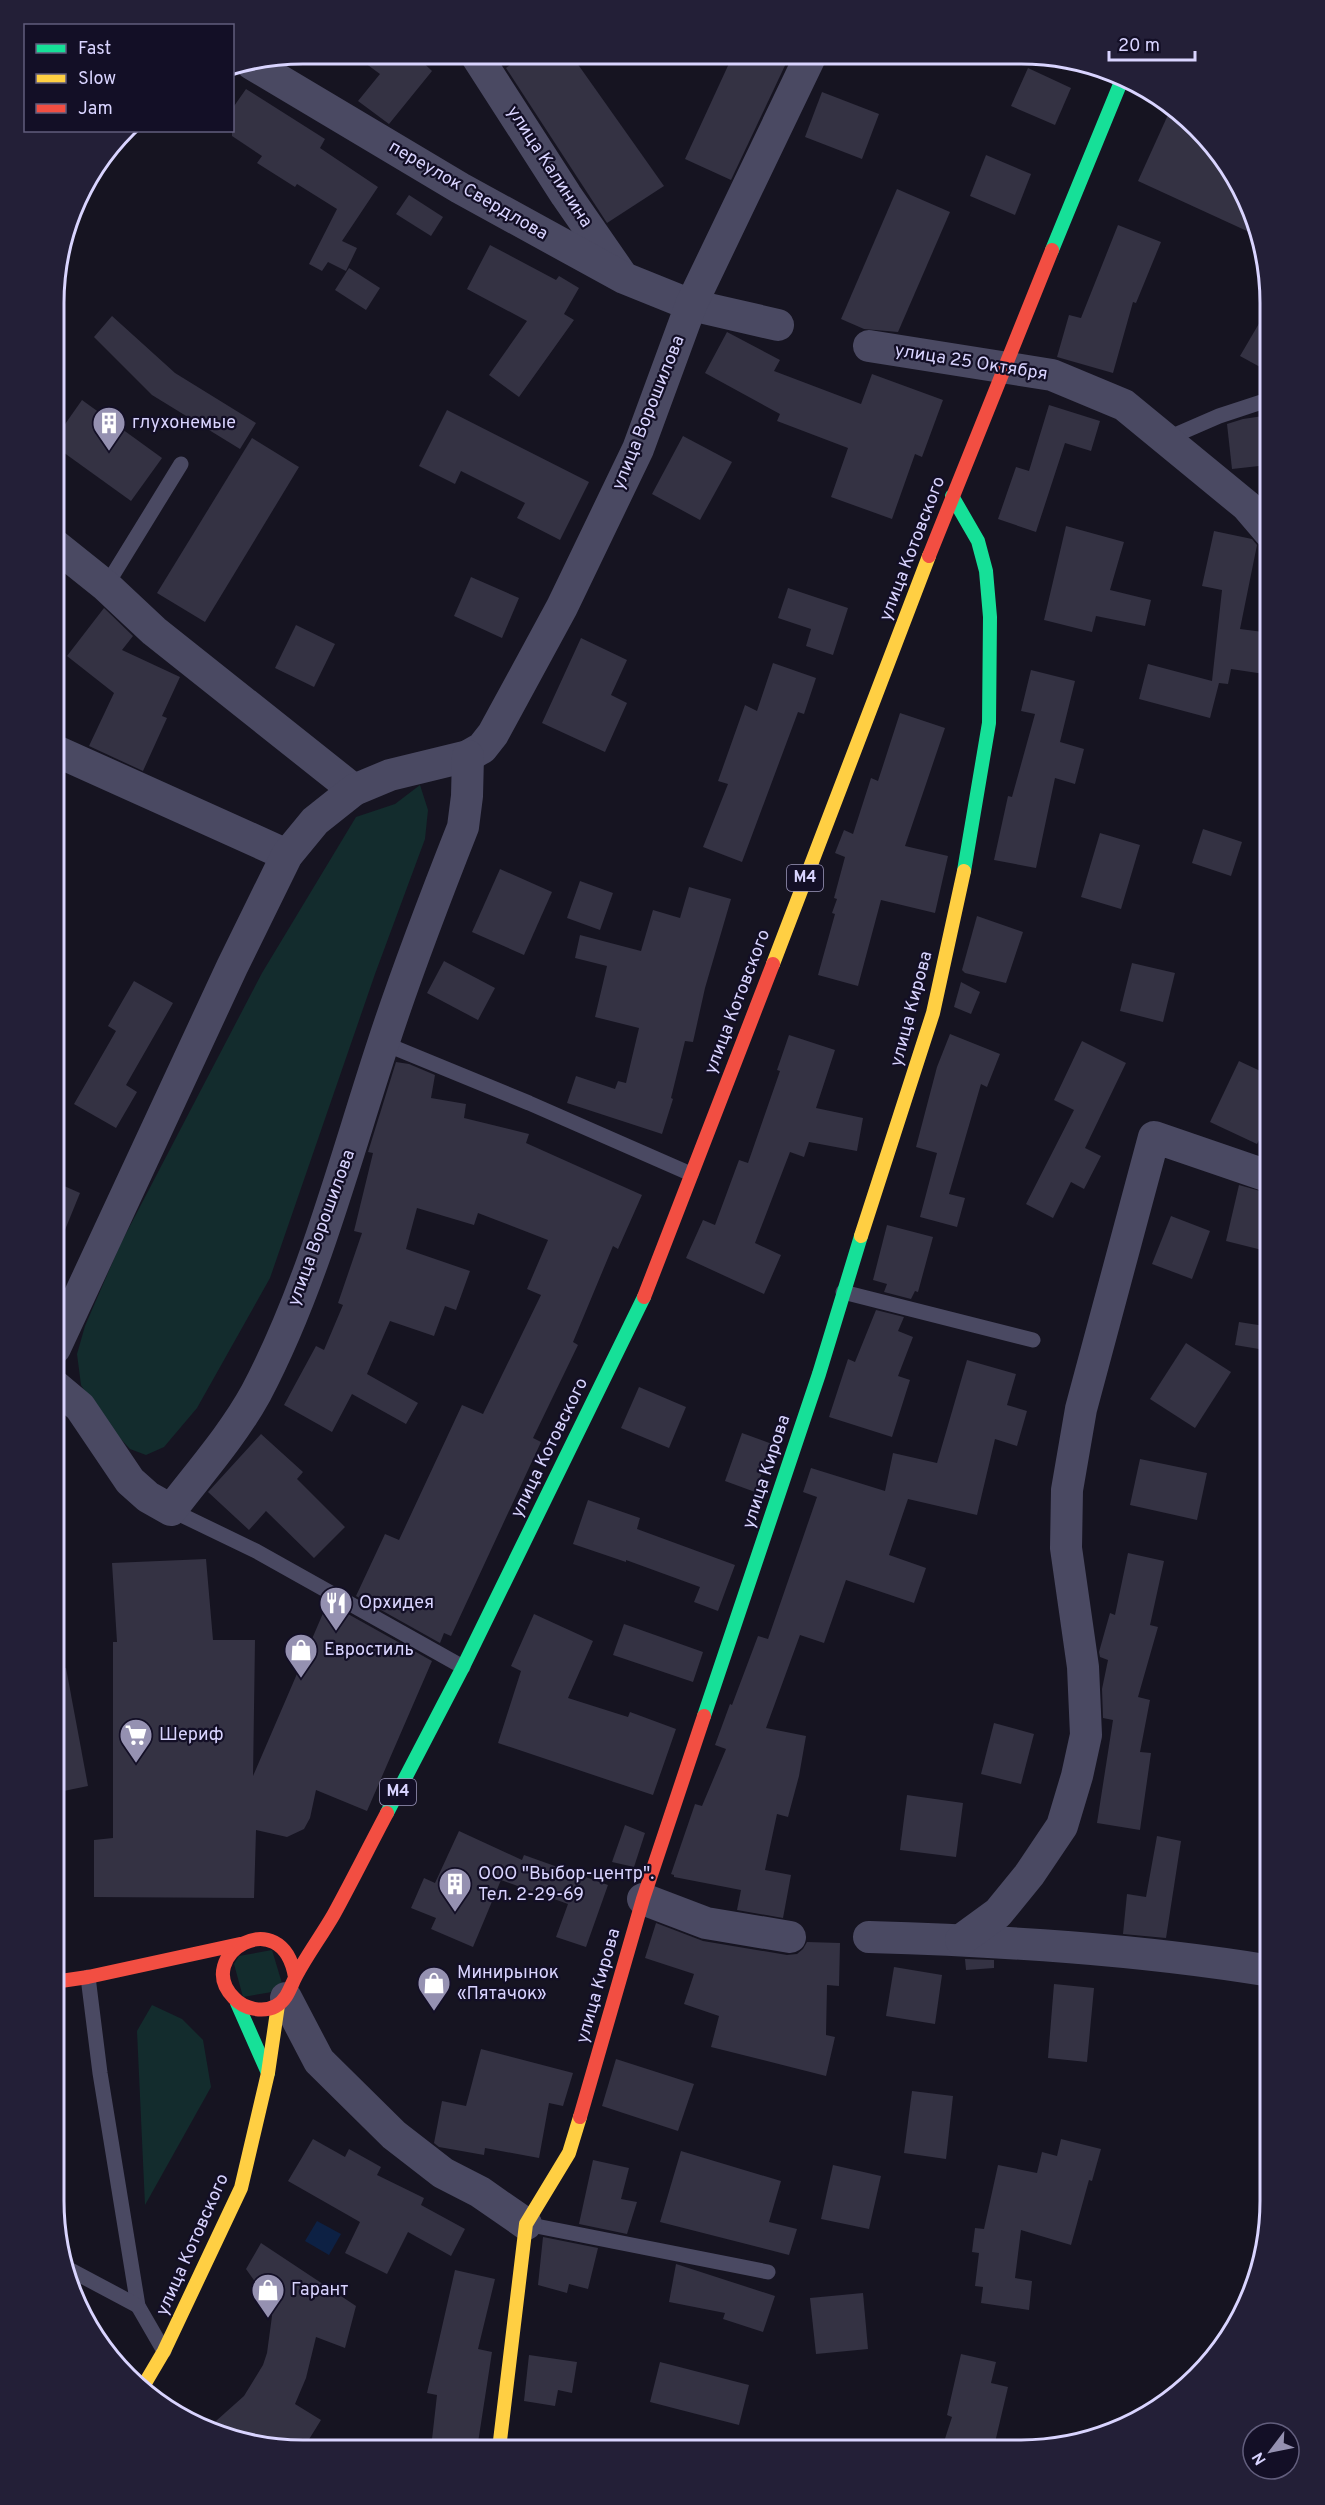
<svg xmlns="http://www.w3.org/2000/svg" width="1325" height="2505" font-family="Overpass,sans-serif">
	<style>
		.green { fill: #132c2d }
		.water { fill: #0d2144 }
		.building { fill: #343243 }
		.lines { fill: none; stroke-linecap: round; stroke-linejoin: round }
		.lane { stroke: #4a4962; stroke-width: 15 }
		.street { stroke: #4a4962; stroke-width: 32 }
		.fast { stroke: #16e098; stroke-width: 14 }
		.slow { stroke: #ffcf43; stroke-width: 14 }
		.jam { stroke: #f24e42; stroke-width: 14 }
		.labels { text-anchor: middle; dominant-baseline: central; stroke-width: 4.5; stroke-linejoin: round; paint-order: stroke }
		.shield { fill: #130f26; stroke: #9e99be; stroke-width: 1.5 }
		.shield-label { font-size: 16px; font-weight: bold; fill: #d9d4ff }
		.street-label { font-size: 18px; fill: #d9d4ff; stroke: #130f26 }
		.poi-label { font-size: 18px; fill: #d9d4ff; stroke: #130f26; text-anchor: start }
		.rim { fill: none; stroke: #d9d4ff; stroke-width: 3 }
	</style>
	<rect width="100%" height="100%" fill="#161421"/>
	<!-- green -->
	<g class="green">
		<path d="M420 785 428 810 425 839 375 974 270 1278 197 1408 164 1447 146 1455 130 1449 104 1421 81 1385 77 1354 85 1326 120 1245 262 973 356 817 395 804Z"/>
		<path d="M54 1801H58L65 1879 54 1881Z"/>
		<path d="M272 1950 284 1990 243 1997 234 1964 239 1956Z"/>
		<path d="M152 2005 182 2019 203 2040 211 2087 145 2205 137 2031Z"/>
	</g>
	<!-- water -->
	<path class="water" d="M317 2221 341 2234 329 2255 305 2241Z"/>
	<!-- building -->
	<g class="building">
		<path d="M353 54 415 55 432 71 389 124 358 101 380 74Z"/>
		<path d="M524 55 572 56 664 186 607 223 506 68Z"/>
		<path d="M732 57H789L731 180 685 159Z"/>
		<path d="M1028 68 1071 88 1055 125 1011 106Z"/>
		<path d="M246 89 325 139 320 148 378 187 342 241 357 248 346 271 328 262 322 271 309 264 337 209 297 184 295 187 257 163 262 156 232 136V109Z"/>
		<path d="M822 92 879 114 862 159 805 137Z"/>
		<path d="M1172 106 1186 116 1229 165 1258 224 1260 237 1138 181Z"/>
		<path d="M986 155 1031 174 1015 215 970 196Z"/>
		<path d="M897 189 950 212 898 332 864 329 841 319Z"/>
		<path d="M409 195 443 217 431 236 396 214Z"/>
		<path d="M1118 225 1161 242 1136 303 1133 302 1113 373 1057 357 1069 315 1081 318Z"/>
		<path d="M490 245 556 280 559 276 579 288 564 314 574 320 519 397 489 375 527 321 467 289Z"/>
		<path d="M349 268 380 288 366 310 335 290Z"/>
		<path d="M1271 303V373L1240 356Z"/>
		<path d="M112 316 175 373 256 423 240 449 152 395 94 337Z"/>
		<path d="M727 332 780 360 774 371 861 404 872 374 943 400 922 457 915 454 892 519 831 497 848 448 777 421 780 414 705 373Z"/>
		<path d="M82 400 162 458 131 501 56 447V437Z"/>
		<path d="M1049 405 1100 421 1091 451 1065 443 1036 532 998 519 1016 467 1029 471Z"/>
		<path d="M447 410 589 482 560 540 517 518 525 503 461 471 455 484 419 466Z"/>
		<path d="M1263 416 1268 465 1232 469 1227 424 1243 419Z"/>
		<path d="M683 436 732 462 700 520 652 494Z"/>
		<path d="M252 438 299 467 205 622 157 593Z"/>
		<path d="M1066 526 1124 542 1110 590 1151 600 1145 626 1096 616 1092 632 1044 620Z"/>
		<path d="M1214 531 1252 539 1257 545 1240 629 1271 633V675L1231 669 1228 684 1219 683 1210 718 1139 699 1148 664 1212 681 1222 590 1202 586Z"/>
		<path d="M471 577 519 598 502 638 454 616Z"/>
		<path d="M788 588 848 608 833 655 806 646 811 629 778 618Z"/>
		<path d="M104 608 133 636 122 650 180 677 162 716 167 718 143 771 89 746 114 693 67 656Z"/>
		<path d="M296 625 335 644 314 687 275 668Z"/>
		<path d="M581 638 627 660 611 695 627 703 605 752 542 723Z"/>
		<path d="M773 663 816 678 804 714 798 712 742 862 703 847 728 784 718 781 745 705 757 711Z"/>
		<path d="M1031 670 1075 681 1060 742 1084 749 1075 784 1055 778 1036 868 994 860 1008 796 1012 797 1035 714 1021 711Z"/>
		<path d="M900 713 945 728 905 846 948 856 935 913 881 900 858 986 818 975 835 914 832 913 837 899 834 898 845 857 835 853 844 830 853 834 871 778 878 781Z"/>
		<path d="M1203 829 1242 842 1231 876 1192 863Z"/>
		<path d="M1100 833 1140 845 1121 909 1081 897Z"/>
		<path d="M500 869 552 892 524 955 472 932Z"/>
		<path d="M580 881 613 893 600 930 567 918Z"/>
		<path d="M689 887 731 899 705 988 693 1042 685 1041 671 1098 673 1099 662 1134 567 1103 576 1076 615 1089 618 1081 626 1083 639 1028 595 1017 607 966 575 958 580 935 641 951 653 910 680 918Z"/>
		<path d="M977 916 1023 932 1006 983 965 973 962 970Z"/>
		<path d="M444 961 495 988 478 1020 427 993Z"/>
		<path d="M1132 963 1175 973 1163 1022 1120 1011Z"/>
		<path d="M134 981 173 1003 126 1085 137 1092 116 1128 74 1104 116 1031 108 1026Z"/>
		<path d="M961 982 980 992 971 1014 954 1007Z"/>
		<path d="M950 1034 1000 1054 987 1087 981 1084 949 1194 965 1198 957 1227 920 1217 937 1153 916 1147 937 1067Z"/>
		<path d="M789 1035 835 1050 816 1108 863 1118 857 1151 809 1142 804 1157 790 1152 755 1243 781 1255 764 1294 686 1258 703 1220 715 1225 739 1160 748 1163 780 1071 777 1070Z"/>
		<path d="M1082 1041 1126 1063 1085 1148 1101 1156 1084 1189 1071 1182 1053 1218 1026 1204 1074 1110 1054 1100Z"/>
		<path d="M1239 1061 1271 1076V1116L1257 1144 1210 1122Z"/>
		<path d="M396 1062 409 1064 435 1075 431 1098 466 1104 464 1118 529 1134 526 1143 642 1195 618 1249 613 1246 573 1342 578 1345 533 1438 541 1442 451 1636 444 1633 440 1643 356 1596 385 1534 399 1540 462 1405 483 1414 541 1295 527 1289 548 1240 478 1213 474 1225 417 1208 406 1249 470 1271 456 1310 445 1306 434 1336 390 1321 367 1374 418 1403 406 1424 352 1394 332 1432 284 1405 316 1346 324 1350 343 1305 338 1303 362 1233 354 1231 373 1153 368 1152Z"/>
		<path d="M55 1182 80 1193 56 1252 55 1251Z"/>
		<path d="M1239 1185 1271 1194V1230L1266 1251 1226 1241Z"/>
		<path d="M1171 1216 1210 1231 1192 1279 1152 1264Z"/>
		<path d="M887 1225 933 1237 918 1292 915 1291 911 1299 884 1292 887 1284 873 1280Z"/>
		<path d="M876 1310 904 1317 898 1331 913 1337 898 1376 910 1380 892 1437 829 1417 848 1359 855 1362Z"/>
		<path d="M1239 1322 1271 1327V1351L1235 1345Z"/>
		<path d="M1186 1343 1231 1372 1195 1428 1150 1399Z"/>
		<path d="M967 1360 1016 1374 1007 1405 1027 1411 1017 1446 995 1439 977 1515 908 1499 889 1555 926 1568 914 1603 846 1580 824 1643 800 1635 766 1728 806 1736 799 1776 788 1817 777 1814 765 1870 791 1875 783 1918 737 1910 741 1890 674 1877V1875L671 1874 695 1804 702 1806 726 1749 715 1745 730 1704 732 1705 758 1636 768 1639 817 1497 803 1492 811 1468 885 1491 893 1453 937 1463Z"/>
		<path d="M639 1387 686 1407 669 1448 621 1428Z"/>
		<path d="M742 1433 772 1444 755 1492 725 1481Z"/>
		<path d="M261 1434 303 1472 297 1479 345 1527 314 1558 266 1511 249 1530 208 1492Z"/>
		<path d="M1140 1459 1207 1473 1197 1520 1130 1505Z"/>
		<path d="M588 1500 640 1518 637 1529 735 1565 718 1611 694 1602 700 1587 626 1560V1562L573 1544Z"/>
		<path d="M1128 1553 1164 1561 1150 1625 1158 1627 1138 1697 1150 1700 1140 1752 1151 1753 1140 1830 1097 1823 1113 1720 1103 1718 1102 1689 1108 1660 1100 1657 1099 1652 1110 1613 1115 1615Z"/>
		<path d="M206 1559 213 1640H255L253 1776 324 1611 345 1620 348 1614 432 1661 367 1811 316 1790 310 1818 304 1829 287 1837 256 1830 254 1898 94 1897V1840L113 1838V1642H117L112 1563Z"/>
		<path d="M534 1614 593 1641 568 1698 628 1717 630 1712 676 1729 653 1795 498 1743 521 1671 511 1666Z"/>
		<path d="M624 1624 703 1652 693 1682 613 1655Z"/>
		<path d="M66 1668 88 1786 54 1793 55 1669Z"/>
		<path d="M994 1723 1034 1734 1021 1784 981 1774Z"/>
		<path d="M907 1795 963 1803 956 1857 900 1850Z"/>
		<path d="M625 1825 645 1833 634 1867 612 1862Z"/>
		<path d="M459 1831 522 1860 524 1855 608 1885 586 1947 556 1937 568 1904 501 1880 473 1947 431 1929 436 1918 411 1908 424 1878 435 1883Z"/>
		<path d="M1157 1836 1181 1841 1166 1938 1123 1934 1127 1894 1146 1897Z"/>
		<path d="M656 1923 703 1941 787 1955 797 1954 803 1949 807 1942 840 1943 839 1986 827 1985 826 2035 835 2037 826 2076 711 2047 719 2016 684 2004 694 1974 645 1958Z"/>
		<path d="M965 1959 994 1960V1968L966 1970Z"/>
		<path d="M894 1967 942 1975 935 2024 886 2016Z"/>
		<path d="M1054 1984 1094 1988 1087 2062 1048 2058Z"/>
		<path d="M481 2049 573 2073 563 2106 549 2103 539 2158 485 2148 484 2155 439 2147 434 2143 442 2101 466 2106Z"/>
		<path d="M616 2059 694 2084 678 2131 602 2106Z"/>
		<path d="M912 2091 953 2096 946 2159 904 2153Z"/>
		<path d="M313 2139 345 2157 349 2149 381 2167 377 2175 424 2198 421 2205 465 2229 451 2256 408 2232 387 2274 345 2253 360 2222 288 2181Z"/>
		<path d="M1061 2139 1101 2149 1092 2181 1089 2180 1071 2245 1021 2230 1015 2278 1032 2281 1029 2310 981 2303 983 2287 975 2286 979 2253 972 2252 975 2228 984 2229 998 2165 1037 2173 1042 2152 1057 2156Z"/>
		<path d="M681 2151 781 2181 769 2222 797 2229 789 2255 660 2222Z"/>
		<path d="M593 2160 629 2168 621 2199 637 2202 627 2234 579 2224Z"/>
		<path d="M833 2165 881 2176 869 2229 821 2219Z"/>
		<path d="M543 2237 598 2248 588 2289 569 2284 567 2293 538 2285Z"/>
		<path d="M261 2243 356 2306 345 2348 316 2337 306 2378 295 2404 321 2420 303 2449H271L207 2429 244 2396 263 2365 267 2353 272 2316 266 2297 246 2269Z"/>
		<path d="M676 2264 775 2296 763 2332 723 2319 725 2313 669 2302Z"/>
		<path d="M455 2270 495 2279 478 2349 492 2352 477 2449 431 2448 437 2395 427 2393Z"/>
		<path d="M863 2293 868 2349 816 2354 810 2298Z"/>
		<path d="M961 2354 996 2362 991 2383 1008 2387 993 2451H941L952 2417 947 2415Z"/>
		<path d="M529 2355 577 2362 572 2393 558 2390 555 2406 524 2401Z"/>
		<path d="M660 2362 749 2385 739 2425 650 2402Z"/>
	</g>
	<g class="lines">
		<!-- lane -->
		<g class="lane">
			<path d="M1166 439 1219 416 1271 399"/>
			<path d="M106 586 181 464"/>
			<path d="M383 1043 529 1103 691 1174"/>
			<path d="M843 1292 1033 1340"/>
			<path d="M171 1510 256 1551 463 1667"/>
			<path d="M88 1977 100 2073 138 2306 164 2351"/>
			<path d="M526 2224 768 2272"/>
			<path d="M65 2267 138 2306"/>
		</g>
		<!-- street -->
		<g class="street">
			<path d="M476 55 566 195 620 273"/>
			<path d="M252 64 460 188 624 278 691 305 778 325"/>
			<path d="M869 346 1052 375 1124 405 1247 506 1271 534"/>
			<path d="M56 546 106 586 154 631 354 790"/>
			<path d="M56 751 287 855"/>
			<path d="M55 1348 232 967 287 855 315 821 354 790 390 775 468 756 482 748 493 734 562 607 638 449 691 305 810 57"/>
			<path d="M55 1386 80 1407 130 1481 148 1497 171 1510C200 1472 233 1435 256 1393 313 1285 345 1159 383 1044 407 970 435 898 463 827L467 796 468 756"/>
			<path d="M643 1899 706 1923 790 1937"/>
			<path d="M869 1937C1004 1941 1137 1949 1271 1971"/>
			<path d="M961 1940 998 1913 1029 1875 1062 1826 1077 1776 1086 1735 1083 1667 1066 1548 1067 1490 1081 1409 1154 1137 1271 1177"/>
			<path d="M286 1998 319 2061 394 2135 443 2173 480 2192 526 2224"/>
		</g>
		<!-- fast -->
		<g class="fast">
			<path d="M1052 250 1123 77"/>
			<path d="M952 496 978 541 986 571 990 617 989 723 964 871"/>
			<path d="M704 1716 819 1374 861 1236"/>
			<path d="M387 1813 463 1667 644 1297"/>
			<path d="M237 2003 268 2073"/>
		</g>
		<!-- slow -->
		<g class="slow">
			<path d="M773 964 929 556"/>
			<path d="M861 1236 933 1013 964 871"/>
			<path d="M141 2390 164 2351 241 2188 268 2073 278 2005"/>
			<path d="M499 2449 526 2224 569 2153 580 2117"/>
		</g>
		<!-- jam -->
		<g class="jam">
			<path d="M929 556 1052 250"/>
			<path d="M644 1297 773 964"/>
			<path d="M295 1977C282 1901 192 1956 234 1998 244 2009 263 2013 276 2006 288 1999 290 1987 296 1976 307 1955 322 1935 334 1914 352 1881 369 1847 387 1813"/>
			<path d="M54 1982 88 1977 240 1944"/>
			<path d="M580 2117 643 1899 704 1716"/>
		</g>
	</g>
	<!-- icons -->
	<defs>
		<g id="building-pin" transform="scale(1.725)"><path d="M0 17L-7.5 6A9.5 9.5 0 1 1 7.5 6Z" fill="#9591b1" stroke="#130f26"/><path d="M-4-6H4V6H1V3H-1V6H-4ZM-2.5-4.3h1.7v1.8h-1.7ZM.8-4.3h1.7v1.8H.8ZM-2.5-1h1.7V.8h-1.7ZM.8-1h1.7V.8H.8Z" fill="#fff"/></g>
		<g id="restaurant-pin" transform="scale(1.725)"><path d="M0 17L-7.5 6A9.5 9.5 0 1 1 7.5 6Z" fill="#9591b1" stroke="#130f26"/><path d="M-5-6h1v4h1v-4h1v4h1v-4h1v5L-1.5 .5V6h-2V.5L-5-1ZM5-6V6H3V1.5H1.5Q1.5-4 5-6Z" fill="#fff"/></g>
		<g id="shop-pin" transform="scale(1.725)"><path d="M0 17L-7.5 6A9.5 9.5 0 1 1 7.5 6Z" fill="#9591b1" stroke="#130f26"/><path d="M-5-2.5h2.3a2.7 3.5 0 0 1 5.4 0H5L5.5 6h-11ZM-1.5-2.5h3a1.5 2.3 0 0 0-3 0Z" fill="#fff"/></g>
		<g id="supermarket-pin" transform="scale(1.725)"><path d="M0 17L-7.5 6A9.5 9.5 0 1 1 7.5 6Z" fill="#9591b1" stroke="#130f26"/><path d="M-6-5.5h2.5l.6 2H6L4.5 2H-2.5L-4.4-4H-6ZM-1.5 3.2a1.3 1.3 0 1 0 .1 0ZM3 3.2a1.3 1.3 0 1 0 .1 0Z" fill="#fff"/></g>
	</defs>
	<g fill-rule="evenodd">
		<use href="#building-pin" x="109" y="423"/>
		<use href="#restaurant-pin" x="336" y="1603"/>
		<use href="#shop-pin" x="301" y="1650"/>
		<use href="#supermarket-pin" x="136" y="1735"/>
		<use href="#building-pin" x="455" y="1884"/>
		<use href="#shop-pin" x="434" y="1983"/>
		<use href="#shop-pin" x="268" y="2290"/>
	</g>
	<g class="labels">
		<!-- shield labels -->
		<g class="shield">
			<rect x="787" y="865" width="36" height="26" rx="4.5"/>
			<rect x="380" y="1779" width="36" height="26" rx="4.5"/>
		</g>
		<g class="shield-label">
			<text x="805" y="878">M4</text>
			<text x="398" y="1792">M4</text>
		</g>
		<!-- street labels -->
		<g class="street-label">
			<text transform="translate(549 167) rotate(57)">улица Калинина</text>
			<text transform="translate(468 191) rotate(30)">переулок Свердлова</text>
			<text transform="translate(971 363) rotate(9)">улица 25 Октября</text>
			<text transform="translate(649 413) rotate(-68)">улица Ворошилова</text>
			<text transform="translate(913 549) rotate(-69)">улица Котовского</text>
			<text transform="translate(738 1002) rotate(-69)">улица Котовского</text>
			<text transform="translate(912 1009) rotate(-75)">улица Кирова</text>
			<text transform="translate(322 1228) rotate(-70)">улица Ворошилова</text>
			<text transform="translate(550 1448) rotate(-64)">улица Котовского</text>
			<text transform="translate(767 1472) rotate(-72)">улица Кирова</text>
			<text transform="translate(599 1986) rotate(-74)">улица Кирова</text>
			<text transform="translate(193 2245) rotate(-66)">улица Котовского</text>
		</g>
		<!-- poi labels -->
		<g class="poi-label">
			<text x="132" y="423">глухонемые</text>
			<text x="359" y="1603">Орхидея</text>
			<text x="324" y="1650">Евростиль</text>
			<text x="159" y="1735">Шериф</text>
			<text x="478" y="1874">ООО "Выбор-центр".<tspan x="478" dy="21">Тел. 2-29-69</tspan></text>
			<text x="457" y="1973">Минирынок<tspan x="457" dy="21">«Пятачок»</tspan></text>
			<text x="291" y="2290">Гарант</text>
		</g>
	</g>
	<!-- crop -->
	<path d="M0 0H1325V2505H0ZM303 64H1021A239 239 0 0 1 1260 303V2201A239 239 0 0 1 1021 2440H303A239 239 0 0 1 64 2201V303A239 239 0 0 1 303 64Z" fill="#231f37" fill-rule="evenodd"/>
	<path class="rim" d="M303 64H1021A239 239 0 0 1 1260 303V2201A239 239 0 0 1 1021 2440H303A239 239 0 0 1 64 2201V303A239 239 0 0 1 303 64Z"/>
	<!-- legend -->
	<rect x="24" y="24" width="210" height="108" fill="#130f26" stroke="#625e7d" stroke-width="1.5"/>
	<rect x="36" y="44" width="30" height="9" fill="#16e098" stroke="#625e7d" stroke-width="1.5"/>
	<text x="78" y="54" font-size="18" fill="#d9d4ff">Fast</text>
	<rect x="36" y="74" width="30" height="9" fill="#ffcf43" stroke="#625e7d" stroke-width="1.5"/>
	<text x="78" y="84" font-size="18" fill="#d9d4ff">Slow</text>
	<rect x="36" y="104" width="30" height="9" fill="#f24e42" stroke="#625e7d" stroke-width="1.5"/>
	<text x="78" y="114" font-size="18" fill="#d9d4ff">Jam</text>
	<!-- north arrow -->
	<g transform="translate(1271 2451) rotate(238)"><circle r="28" fill="#130f26" stroke="#625e7d" stroke-width="1.5"/>
	<path d="M0-4.5L10 22L0 15L-10 22Z" fill="#9591b1"/>
	<text y="-9" font-size="16" font-weight="bold" text-anchor="middle" fill="#d9d4ff">N</text>
	</g>
	<!-- scale -->
	<path d="M1109 51v9h86v-9" fill="none" stroke="#d9d4ff" stroke-width="3"/>
	<text x="1118" y="51" font-size="18" fill="#d9d4ff" stroke="#130f26" stroke-width="4.5" paint-order="stroke">20 m</text>
</svg>
